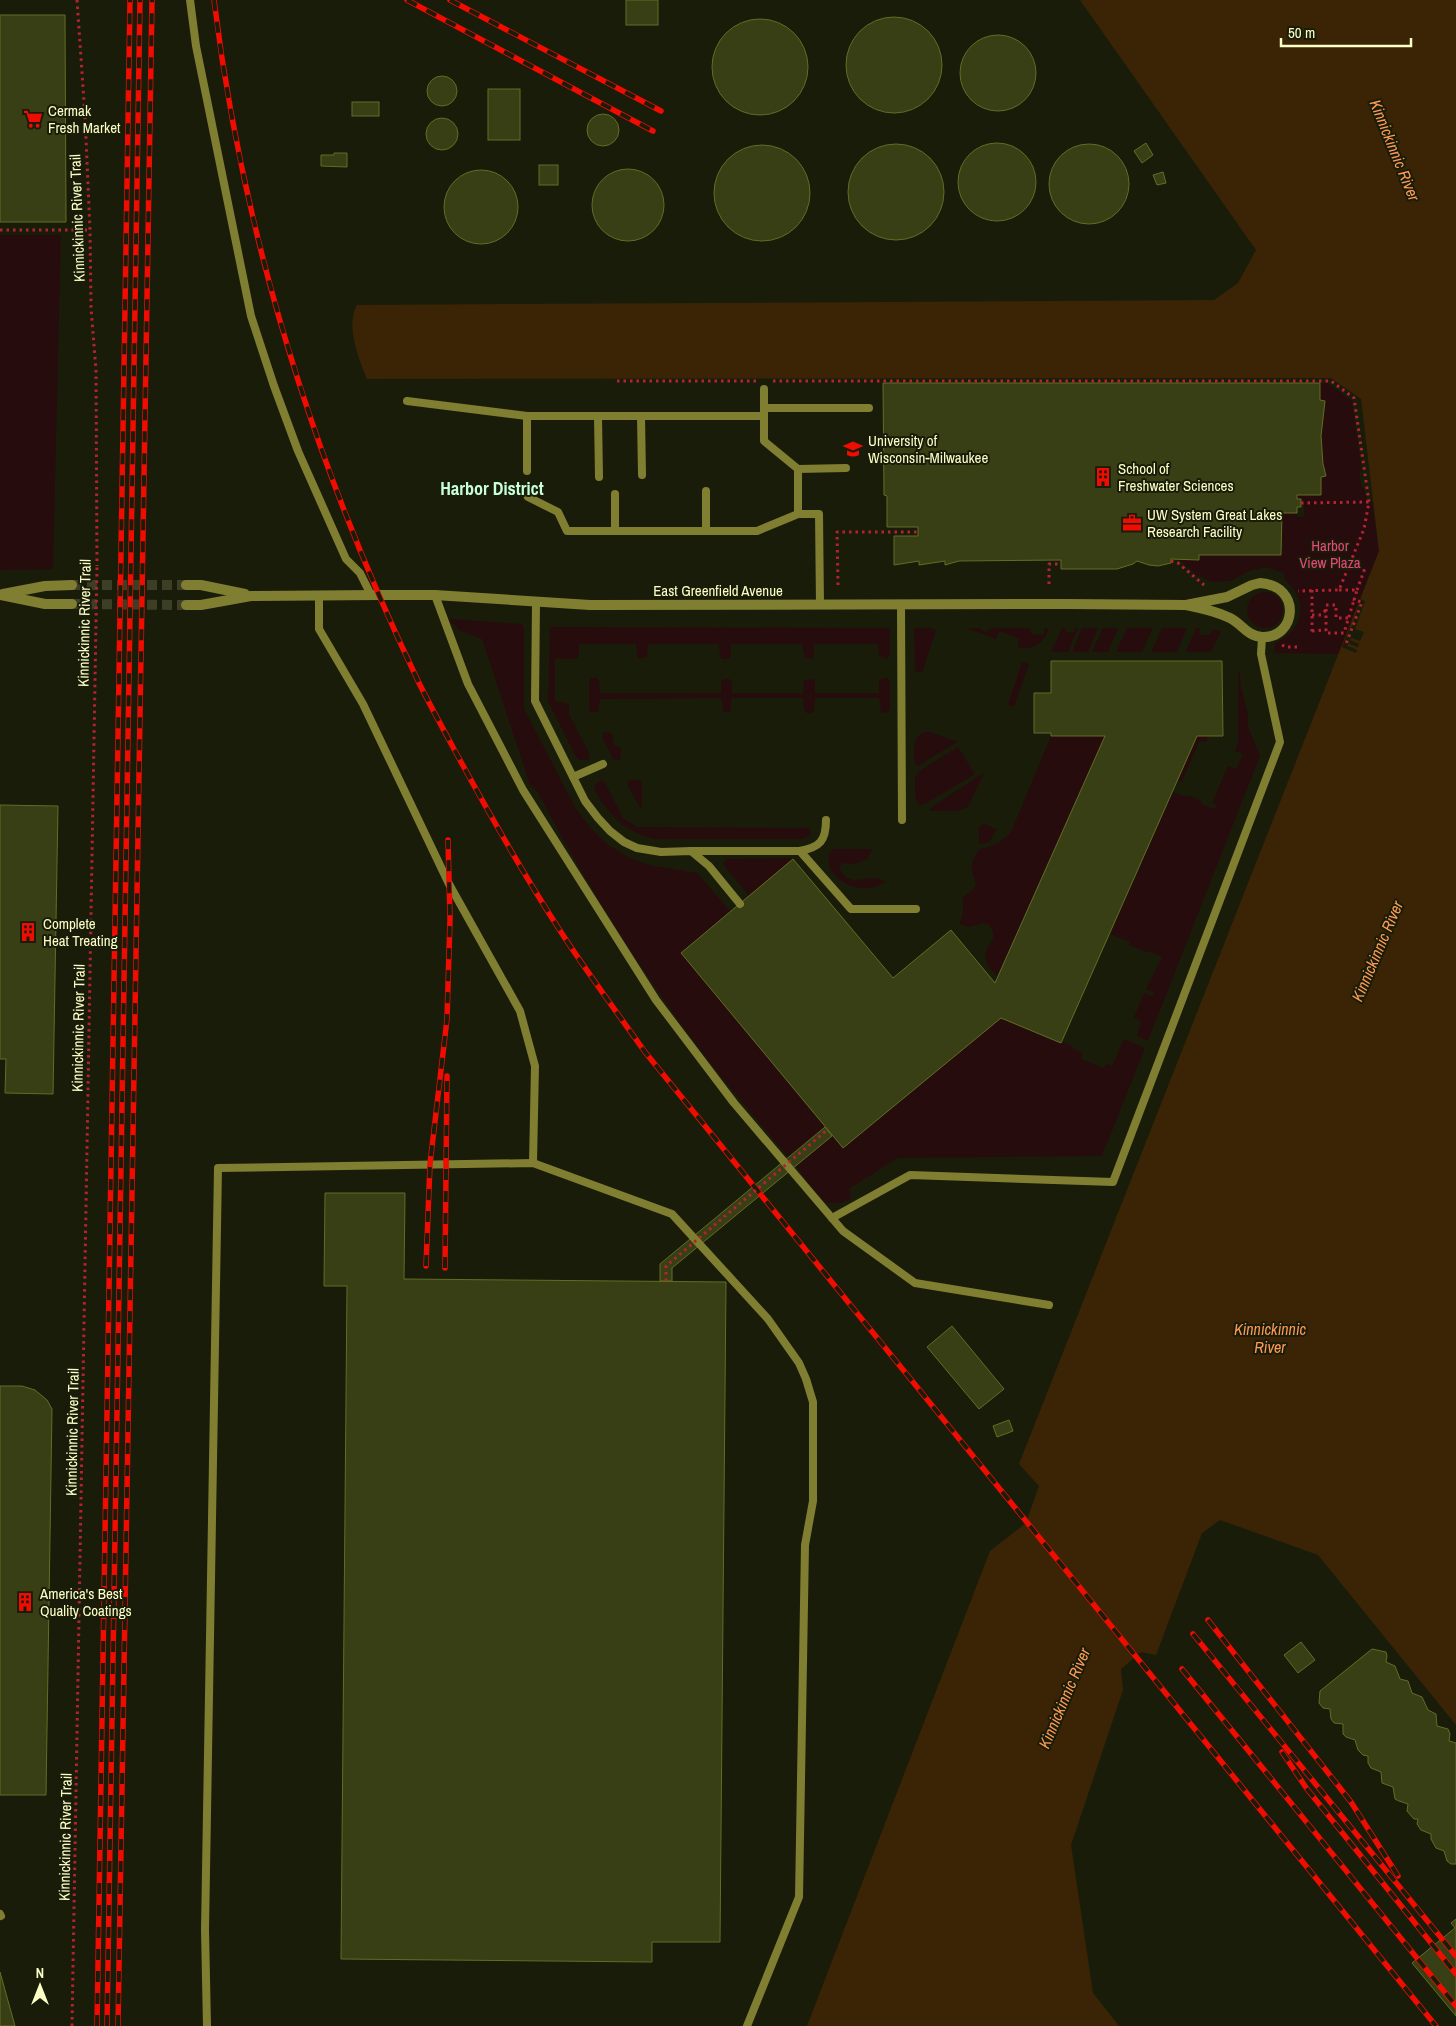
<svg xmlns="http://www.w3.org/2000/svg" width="1456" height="2026" font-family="'Archivo Narrow',sans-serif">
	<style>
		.green { fill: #270c0e }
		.water { fill: #3a2405 }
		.pier { fill: #1a1c0a }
		.building { fill: #383f14; stroke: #626d24 }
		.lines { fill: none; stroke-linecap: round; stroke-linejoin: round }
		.minor-tunnel { stroke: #3c3e26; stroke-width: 10; stroke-dasharray: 10 5; stroke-linecap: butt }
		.path { stroke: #b52333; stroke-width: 3; stroke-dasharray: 2.5 4; stroke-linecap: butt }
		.service { stroke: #807e30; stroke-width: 8 }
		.minor { stroke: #807e30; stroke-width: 10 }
		.rail-casing { stroke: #f00c00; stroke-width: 5.5 }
		.rail { stroke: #1a1c0a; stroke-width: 4; stroke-dasharray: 11; stroke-linecap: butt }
		.path-bridge { stroke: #b52333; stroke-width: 3; stroke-dasharray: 2.5 4; stroke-linecap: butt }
		.labels { text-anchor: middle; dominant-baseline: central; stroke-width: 4; stroke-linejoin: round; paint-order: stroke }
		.poi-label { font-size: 15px; fill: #fbffc5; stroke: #1a1c0a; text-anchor: start }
		.street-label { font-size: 15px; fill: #fbffc5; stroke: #1a1c0a }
		.park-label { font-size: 15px; fill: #e84878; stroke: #1a1c0a }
		.water-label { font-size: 16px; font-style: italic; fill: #ff9a53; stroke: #1a1c0a }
		.quarter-label { font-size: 18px; font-weight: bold; fill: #c7ffd8; stroke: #1a1c0a }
	</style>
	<rect width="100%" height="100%" fill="#1a1c0a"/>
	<!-- green -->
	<g class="green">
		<path d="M0 235H61L53 569 0 570Z"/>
		<path d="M1320 383H1328L1352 401 1362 471 1359 472 1362 487 1364 488 1367 501H1372L1379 551 1339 654 1274 653 1275 643C1304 630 1310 600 1284 579V573L1265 567 1249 571 1231 581 1212 582 1196 575 1179 559 1199 560V555H1281L1282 513H1297V517H1304V501L1297 499V495H1320L1321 477 1326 476C1319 451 1321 427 1325 402L1320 400Z"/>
		<circle cx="1265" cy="610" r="18"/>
		<path d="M450 619 522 624 524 629V709L576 809 589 826 607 844 630 858 653 866 697 873 731 912 681 953 825 1127 789 1158C762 1125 734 1094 709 1061 644 977 586 884 537 791L530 785 482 639 458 630 456 625 451 624Z"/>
		<path d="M550 627 890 628V656L887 659 879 656 878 644H814V656L812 659 805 658 802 644H731V656L728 659H722L720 656 719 644H648L647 657 638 659 637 656 636 644H579V656L576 659H555V701L569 704V714L590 755 588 760H580L576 757 548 701Z"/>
		<path d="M914 628H932L936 630 922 673 915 671Z"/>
		<path d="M966 628H980L985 633 991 628H1030L1031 634 1044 635V628H1049C1045 643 1032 651 1017 647L1019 639 999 631 996 639Z"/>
		<path d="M1062 628H1065L1066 632H1074V628H1078L1068 652H1051Z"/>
		<path d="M1082 628H1098L1088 652H1072Z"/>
		<path d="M1103 628H1118L1108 652H1092Z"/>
		<path d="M1127 628H1153L1142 652H1116Z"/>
		<path d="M1162 628H1187L1177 652H1151Z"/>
		<path d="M1196 628H1201L1199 635H1210L1213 629 1221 631 1211 652H1186Z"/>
		<path d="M1022 662 1029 664 1014 707 1008 705Z"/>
		<path d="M1238 670 1240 673 1241 687 1248 714V726L1260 756 1148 1041 1137 1036 1141 1021 1134 1017 1144 993 1153 996 1154 992 1146 989 1162 957 1149 951 1148 953 1129 945 1130 942 1110 934 1173 792 1186 797 1188 795 1202 801 1201 804 1214 809 1216 805 1212 803 1228 766 1236 769 1243 754 1235 751 1238 743Z"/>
		<path d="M591 678H597L599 681 600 693H721V681L723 679H730L732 681V693H803L804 680 813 679 815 681V693H879V681L883 678H888L890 681V709L887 713 881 712 879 698H815L814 710 812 713H806L804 710 803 698H732L730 712H723L721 698 600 699 598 712 591 713 589 710V681Z"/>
		<path d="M604 732 612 733 614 746 621 747V758L619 760 613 759 602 737Z"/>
		<path d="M925 732H930L957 742 918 766 915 765C914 753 911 737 925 732Z"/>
		<path d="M1051 736H1105L998 977 986 963 985 952 993 939V932L989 925 983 923 968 927 959 924C964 914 964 908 962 898 987 881 970 883 972 864 973 858 978 854 979 849 993 847 1001 843 1011 832Z"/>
		<path d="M1197 736H1207V742H1199L1182 782 1178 781Z"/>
		<path d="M958 747 975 774 927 803 918 805 915 796V777L921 770Z"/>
		<path d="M984 773 968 807 957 811H930V808Z"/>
		<path d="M600 780 604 781 623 818 637 827 809 828 811 831V835L802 839H656C627 834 609 815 594 790V786Z"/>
		<path d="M629 780H640L642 782V807L640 808 627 784Z"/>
		<path d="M984 824 997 829 989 842 979 844V827Z"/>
		<path d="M832 849H873L867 859 855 864 842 863 839 868C850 892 871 870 885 882 879 885 873 888 866 888 845 889 819 870 832 849Z"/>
		<path d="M790 858 793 859 749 896 723 864 726 859Z"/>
		<path d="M1001 1018 1060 1043 1061 1041 1073 1047V1049L1083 1053 1081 1059 1104 1068 1106 1064 1112 1066 1124 1039 1145 1048 1102 1156 897 1158 849 1189 851 1199 841 1203H827L817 1194 796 1166 832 1136 843 1148Z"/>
	</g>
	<!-- water -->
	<path class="water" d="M1080 0H1456V1725L1318 1555 1220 1520 1202 1533 1156 1655 1141 1652 1121 1669 1123 1690 1071 1845 1093 1993 1119 2026H807L990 1551 1026 1523 1039 1486 1019 1464 1379 551 1361 399 1331 378 367 379C359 360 345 325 357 305L1214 300 1238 283 1256 250Z"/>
	<!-- pier -->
	<path class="pier" d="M1360 599 1365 601 1355 629 1364 632 1360 641 1352 638 1350 640 1359 644 1358 647 1349 644 1348 646 1357 650 1356 653 1342 647 1350 627H1352Z"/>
	<!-- building -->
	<g class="building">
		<rect x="626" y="0" width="32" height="25"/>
		<path d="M0 15H65L66 222H0Z"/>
		<circle cx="894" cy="65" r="48"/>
		<circle cx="760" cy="67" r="48"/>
		<circle cx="998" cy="73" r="38"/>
		<circle cx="442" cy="91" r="15"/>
		<rect x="488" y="89" width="32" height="51"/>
		<rect x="352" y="102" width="27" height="14"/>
		<circle cx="603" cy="130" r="16"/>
		<circle cx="442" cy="134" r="16"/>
		<path d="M1146 143 1153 155 1142 163 1134 151Z"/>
		<circle cx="997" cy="182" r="39"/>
		<circle cx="1089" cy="184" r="40"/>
		<circle cx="896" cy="192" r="48"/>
		<circle cx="762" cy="193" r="48"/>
		<path d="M334 153H347V167L321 166V155H334Z"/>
		<rect x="539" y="165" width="19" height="20"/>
		<circle cx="628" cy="205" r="36"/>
		<circle cx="481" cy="207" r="37"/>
		<path d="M1163 172 1166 183 1157 185 1153 175Z"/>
		<path d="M883 383H1320V400L1325 401 1321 436 1323 464 1326 476 1321 477V495H1297V499H1301V507H1297V513H1282L1281 555H1199V560L1171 559V563L1158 566 1149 565 1137 561 1133 564 1117 569H1061V560L959 561 945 565V561L919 565V561L894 565V536H918V527H887V496L884 495Z"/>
		<path d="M1051 661H1222L1223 736H1197L1061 1043 1001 1018 843 1148 681 953 793 859 893 978 951 930 995 983 1105 736H1051V733H1034V693H1051Z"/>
		<path d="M0 805 58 806 53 1094 5 1093 6 1059H0Z"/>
		<path d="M825 1127 832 1136 672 1268V1281H660V1264Z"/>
		<path d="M325 1193H405L404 1279 726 1282 720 1942H652V1962L341 1959 347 1286H324Z"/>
		<path d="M952 1326 1004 1389 979 1409 927 1347Z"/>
		<path d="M0 1386H22L35 1390 47 1400 52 1409 46 1795H0Z"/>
		<path d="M1009 1420 1013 1431 997 1437 993 1426Z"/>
		<path d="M1301 1642 1315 1660 1298 1673 1284 1655Z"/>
		<path d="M1372 1649 1386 1652 1387 1656 1386 1662 1395 1666 1400 1679 1408 1681 1412 1693 1422 1697 1428 1710 1436 1714 1437 1726 1448 1729 1450 1734 1449 1741 1456 1743V1864H1451L1447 1861 1444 1851 1436 1848 1431 1839V1834L1421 1830 1417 1824 1418 1819H1414L1407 1811 1408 1804 1399 1801 1395 1799 1393 1787 1382 1783 1381 1772 1371 1768 1368 1763V1756L1363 1755 1358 1750 1355 1740 1346 1737 1343 1734V1724L1334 1723 1331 1719 1330 1709 1323 1708 1319 1703 1320 1691Z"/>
		<path d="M1456 1919V2016L1412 1963 1455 1928 1451 1923Z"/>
		<path d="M0 1972 15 2026H0Z"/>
	</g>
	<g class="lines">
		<!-- minor-tunnel -->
		<g class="minor-tunnel">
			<path d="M72 585H186"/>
			<path d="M72 604 186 605"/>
		</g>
		<!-- path -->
		<g class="path">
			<path d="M77 0 85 116 90 230 91 308 96 370 97 566"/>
			<path d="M0 230H90"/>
			<path d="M617 381H757"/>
			<path d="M773 381H1331L1354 398 1369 502 1364 529 1339 590 1298 591"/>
			<path d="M1301 503 1369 502"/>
			<path d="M1171 561 1178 563 1204 585"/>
			<path d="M1049 584V564H1061"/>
			<path d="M838 585 837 532H917"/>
			<path d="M1312 590V633"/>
			<path d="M1339 590H1357L1354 600 1362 602 1346 644 1349 645"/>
			<path d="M1357 590 1365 568"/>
			<path d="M1312 615H1321L1326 610"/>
			<path d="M1348 618H1336V605H1326V633H1344L1354 600"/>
			<path d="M1312 631 1326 630"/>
			<path d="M1282 645 1286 647H1301"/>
			<path d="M72 2026 96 622"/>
		</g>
		<!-- service -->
		<g class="service">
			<path d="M190 0 196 46 251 316 274 386 298 451 346 559 360 573 371 595"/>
			<path d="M764 389V441L798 469V514"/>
			<path d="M407 401 527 416H764"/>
			<path d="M764 408H869"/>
			<path d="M598 416 599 477"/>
			<path d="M641 416 642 475"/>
			<path d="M798 469 846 468"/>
			<path d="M527 471V416"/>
			<path d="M706 491V531"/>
			<path d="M615 494V531"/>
			<path d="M528 497 558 512 567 531H757L798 514H819L820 605"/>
			<path d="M435 595 468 684 523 790 656 1000 734 1103 843 1231 915 1283 1049 1305"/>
			<path d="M319 596V629L363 704 449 884 520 1011 535 1066 533 1163"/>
			<path d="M536 603 535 701 585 801 598 818 610 831 624 842 637 848 661 852 691 851 709 866 740 904"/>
			<path d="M901 605 902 820"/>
			<path d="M573 777 603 764"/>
			<path d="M691 851H800C820 847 826 841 826 820"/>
			<path d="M800 851 851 909H916"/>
			<path d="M832 1218 910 1175 1113 1182 1280 742 1261 654 1262 637"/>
			<path d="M0 1914 1 1916"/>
			<path d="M207 2026 205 1930 218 1168 533 1163 672 1214 768 1319 799 1363 806 1379 813 1402V1501L805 1545 799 1897 747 2026"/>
		</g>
		<!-- minor -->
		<g class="minor">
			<path d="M1260 583C1303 586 1296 639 1262 637 1247 636 1242 624 1230 618 1216 611 1201 608 1186 605L1227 597 1252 585Z"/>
			<path d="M186 585H201L245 594"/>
			<path d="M3 594 45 586 72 585"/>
			<path d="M0 595 45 604H72"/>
			<path d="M186 605H201L251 596 378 595H435L590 605 1068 604 1186 605"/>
		</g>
		<!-- rail casing -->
		<g class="rail-casing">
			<g id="rail">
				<path d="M214 0C243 237 316 468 419 683 430 705 442 727 454 749 487 810 521 870 559 929 586 971 616 1011 645 1052L1436 2026"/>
				<path d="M407 0 653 131"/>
				<path d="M450 0 661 111"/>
				<path d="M426 1266 430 1164 447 1019 450 919 448 840"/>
				<path d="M445 1268 447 1076"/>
				<path d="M1208 1620 1351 1802 1398 1876"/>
				<path d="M1193 1634 1456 1956"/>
				<path d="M1182 1669 1456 2006"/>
				<path d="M1282 1752 1307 1789 1456 1974"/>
				<path d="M97 2026 130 0"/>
				<path d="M107 2026 140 0"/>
				<path d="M118 2026 152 0"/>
			</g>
		</g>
		<!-- rail -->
		<use href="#rail" class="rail"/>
		<!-- path-bridge -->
		<g class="path-bridge">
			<path d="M96 622 97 566"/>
			<path d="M666 1281V1266L827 1130"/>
		</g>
	</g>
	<!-- icons -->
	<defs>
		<g id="supermarket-bare" transform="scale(1.5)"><path d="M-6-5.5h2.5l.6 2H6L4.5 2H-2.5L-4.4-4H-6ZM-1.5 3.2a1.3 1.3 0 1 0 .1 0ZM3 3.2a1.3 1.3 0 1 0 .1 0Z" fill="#f00c00" stroke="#1a1c0a" stroke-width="2.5" paint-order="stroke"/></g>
		<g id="university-bare" transform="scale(1.5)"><path d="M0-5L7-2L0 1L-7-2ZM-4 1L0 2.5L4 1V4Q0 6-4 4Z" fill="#f00c00" stroke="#1a1c0a" stroke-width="2.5" paint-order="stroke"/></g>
		<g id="building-bare" transform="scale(1.5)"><path d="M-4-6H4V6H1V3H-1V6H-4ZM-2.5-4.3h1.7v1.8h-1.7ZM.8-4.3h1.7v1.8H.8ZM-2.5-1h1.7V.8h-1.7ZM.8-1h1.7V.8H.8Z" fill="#f00c00" stroke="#1a1c0a" stroke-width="2.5" paint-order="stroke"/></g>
		<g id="office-bare" transform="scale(1.5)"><path d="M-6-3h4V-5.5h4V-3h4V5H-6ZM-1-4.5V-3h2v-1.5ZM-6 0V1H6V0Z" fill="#f00c00" stroke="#1a1c0a" stroke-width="2.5" paint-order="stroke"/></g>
	</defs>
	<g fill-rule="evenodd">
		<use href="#supermarket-bare" x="33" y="119"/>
		<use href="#university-bare" x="853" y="449"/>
		<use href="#building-bare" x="1103" y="477"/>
		<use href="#office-bare" x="1132" y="523"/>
		<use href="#building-bare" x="28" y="932"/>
		<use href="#building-bare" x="25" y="1602"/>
	</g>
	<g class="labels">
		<!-- poi labels -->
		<g class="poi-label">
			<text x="48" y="110">Cermak<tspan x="48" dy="17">Fresh Market</tspan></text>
			<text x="868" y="440">University of<tspan x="868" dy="17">Wisconsin-Milwaukee</tspan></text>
			<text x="1118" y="468">School of<tspan x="1118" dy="17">Freshwater Sciences</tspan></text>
			<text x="1147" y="514">UW System Great Lakes<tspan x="1147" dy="17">Research Facility</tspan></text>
			<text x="43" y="923">Complete<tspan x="43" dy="17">Heat Treating</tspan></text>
			<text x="40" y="1593">America's Best<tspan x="40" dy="17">Quality Coatings</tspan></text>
		</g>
		<!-- street labels -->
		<g class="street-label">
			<text transform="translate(77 218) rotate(-92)">Kinnickinnic River Trail</text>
			<text x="718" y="590">East Greenfield Avenue</text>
			<text transform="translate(84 623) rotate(-89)">Kinnickinnic River Trail</text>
			<text transform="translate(78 1028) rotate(-89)">Kinnickinnic River Trail</text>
			<text transform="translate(72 1432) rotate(-89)">Kinnickinnic River Trail</text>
			<text transform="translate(65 1837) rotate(-89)">Kinnickinnic River Trail</text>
		</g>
		<!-- park labels -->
		<g class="park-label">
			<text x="1330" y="545">Harbor<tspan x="1330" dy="17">View Plaza</tspan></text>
		</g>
		<!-- water labels -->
		<g class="water-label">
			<text transform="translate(1395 150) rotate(68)">Kinnickinnic River</text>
			<text transform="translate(1377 951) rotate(-67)">Kinnickinnic River</text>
			<text x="1270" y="1329">Kinnickinnic<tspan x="1270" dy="18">River</tspan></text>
			<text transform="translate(1064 1698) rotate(-67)">Kinnickinnic River</text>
		</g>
		<!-- quarter labels -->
		<g class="quarter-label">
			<text x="492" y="488">Harbor District</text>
		</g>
	</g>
	<!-- north arrow -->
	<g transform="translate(40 1986)" stroke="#1a1c0a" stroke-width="4" paint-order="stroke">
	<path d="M0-4L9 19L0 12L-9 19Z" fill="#fbffc5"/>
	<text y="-8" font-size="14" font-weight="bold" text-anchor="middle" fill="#fbffc5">N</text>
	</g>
	<!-- scale -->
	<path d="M1281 38v8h130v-8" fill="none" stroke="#fbffc5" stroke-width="2.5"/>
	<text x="1288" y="38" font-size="15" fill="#fbffc5" stroke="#1a1c0a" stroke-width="4" paint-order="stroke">50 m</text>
</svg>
